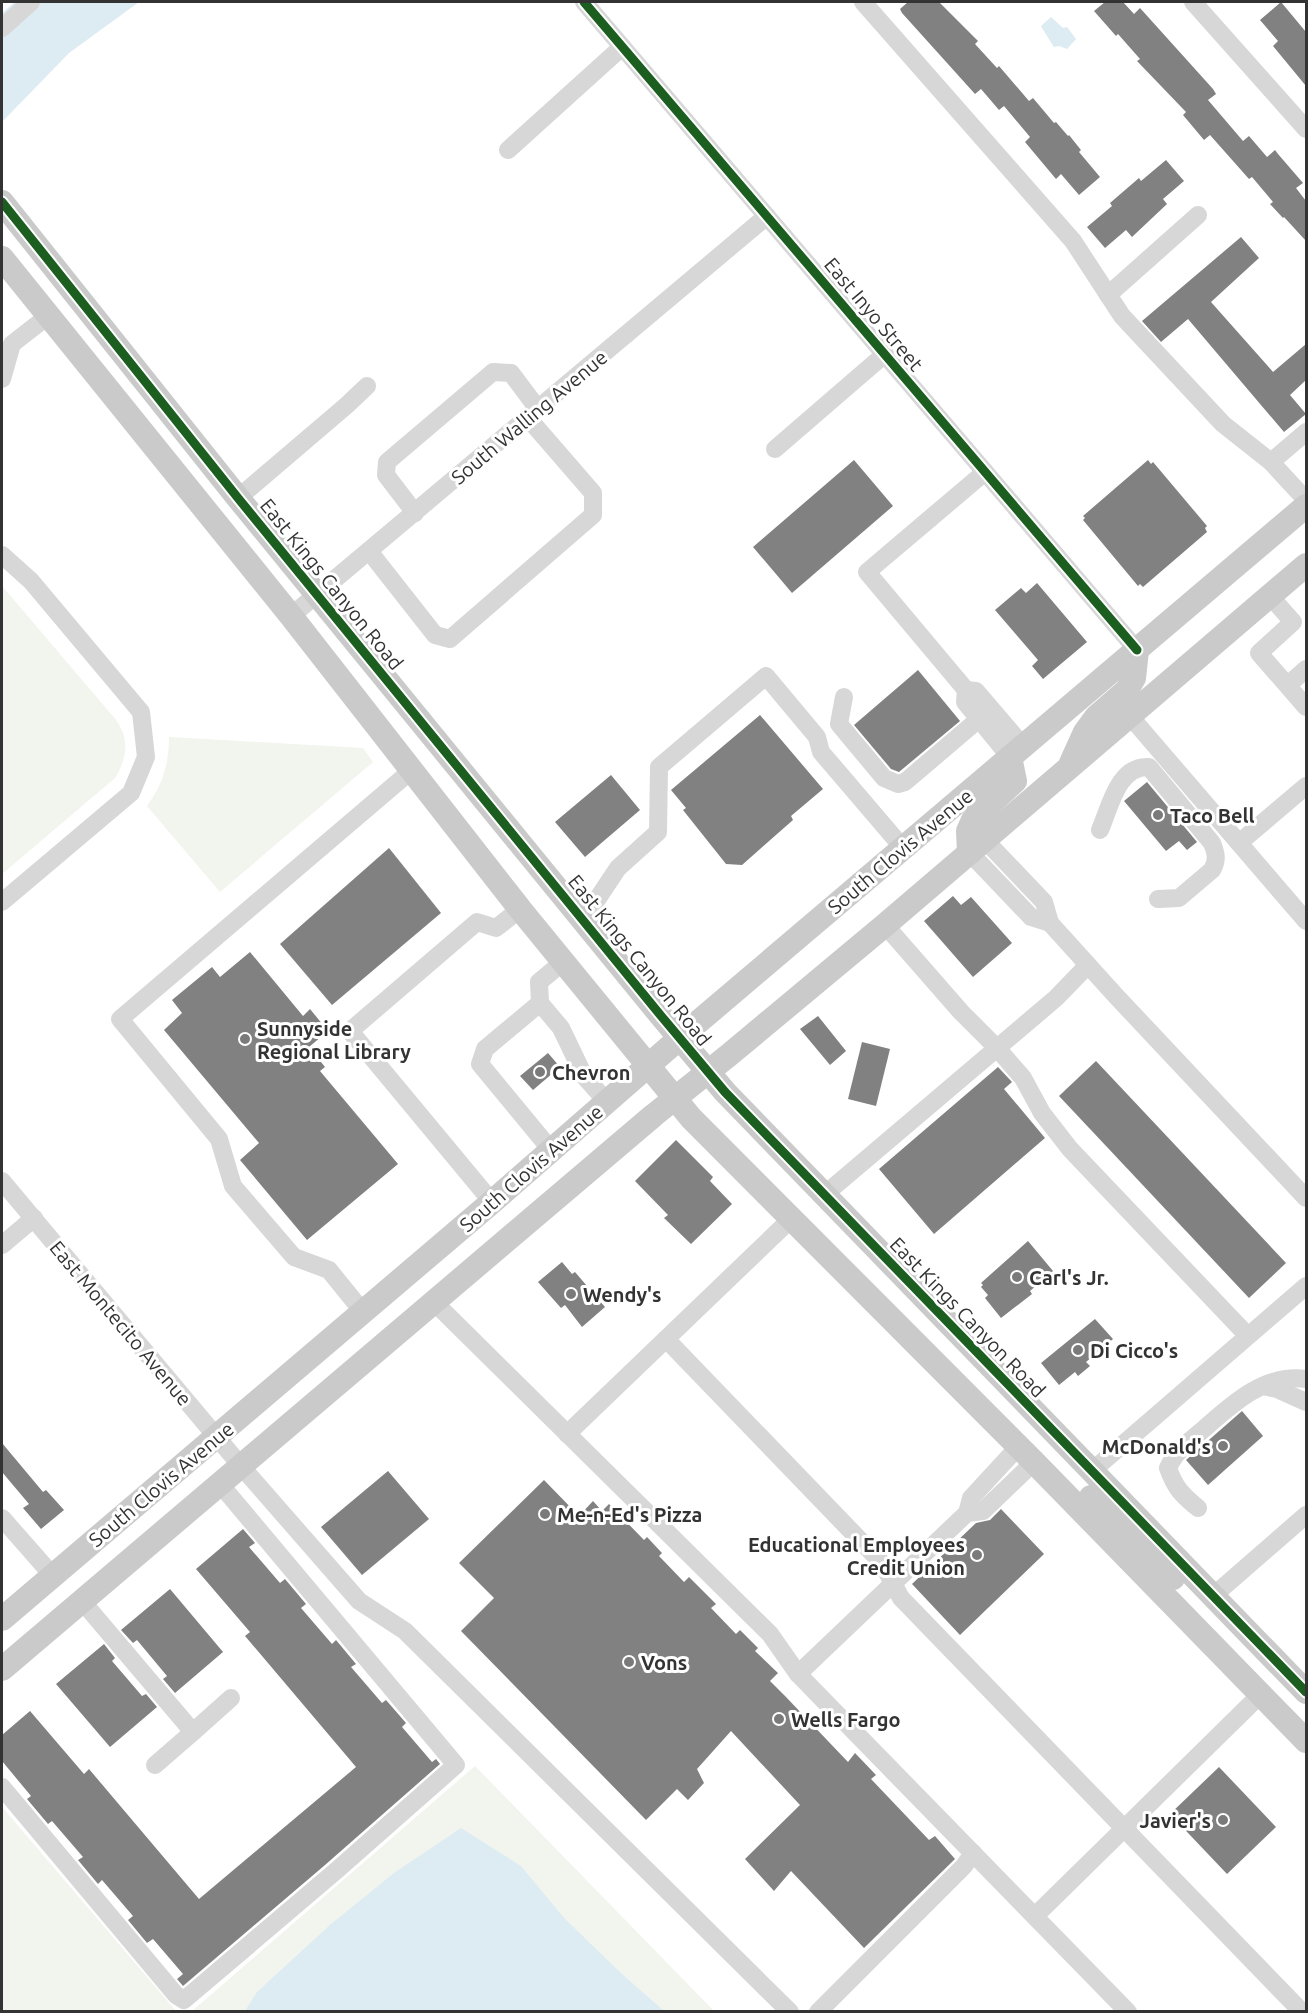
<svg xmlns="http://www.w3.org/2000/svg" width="1308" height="2013" font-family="Ubuntu,sans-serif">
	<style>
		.green { fill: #f1f5ed }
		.water { fill: #ddebf3 }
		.building { fill: #818181 }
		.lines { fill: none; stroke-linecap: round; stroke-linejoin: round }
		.minor { stroke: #d7d7d7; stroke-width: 18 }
		.major { stroke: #cacaca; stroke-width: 24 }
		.cycleway-casing { stroke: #fff; stroke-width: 13 }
		.cycleway { stroke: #1b5e20; stroke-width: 9 }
		.poi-dot { fill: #7a7a7a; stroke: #fff; stroke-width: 2 }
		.labels { text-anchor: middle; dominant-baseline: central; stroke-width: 6; stroke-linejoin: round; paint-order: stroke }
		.street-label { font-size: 20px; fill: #333; stroke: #fff }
		.poi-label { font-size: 20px; font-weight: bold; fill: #333; stroke: #fff; text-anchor: start }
	</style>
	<rect width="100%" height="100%" fill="#fff"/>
	<!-- green -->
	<g class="green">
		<path d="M2 586 116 720C130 740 127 758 115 778L2 874Z"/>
		<path d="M169 737 363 748 373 762 220 892 147 806C163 784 169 764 169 737Z"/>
		<path d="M475 1766 714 2011 191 2012Z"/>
		<path d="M2 1807 176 2011H2Z"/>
	</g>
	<!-- water -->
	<g class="water">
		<path d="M15 2H139L69 53 2 122V13Z"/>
		<path d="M1051 17 1063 28 1067 27 1076 39 1067 49 1059 46 1054 47 1042 28 1041 26Z"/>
		<path d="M461 1828 521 1866 564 1918 622 1974 664 2011H245L257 1992 331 1924 394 1873Z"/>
	</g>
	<!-- building -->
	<g class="building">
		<path d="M908 2H939L978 41 975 44 997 68 999 66 1029 101 1033 98 1054 123 1056 122 1068 136 1069 135 1081 150 1079 152 1100 177 1079 195 1061 174 1056 179 1025 142 1030 137 1004 106 999 110 981 89 975 94 902 13 900 9Z"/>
		<path d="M1105 2H1123L1134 14 1140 8 1213 89 1216 94 1208 100 1243 141 1249 136 1267 157 1275 150 1278 154 1303 183 1296 188 1306 201V241L1284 217 1283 218 1270 204 1273 202 1252 177 1249 179 1210 135 1204 140 1183 115 1186 112 1137 61 1140 59 1118 34 1116 36 1094 11Z"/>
		<path d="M1281 2 1306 32V86L1273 46 1278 41 1260 20Z"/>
		<path d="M1166 160 1184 181 1163 199 1167 204 1132 237 1126 230 1105 248 1087 227 1112 206 1110 203 1139 178 1141 181Z"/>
		<path d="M1241 237 1259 258 1211 302 1273 372 1306 344V380L1290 395 1306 414 1284 432 1188 319 1161 342 1142 321Z"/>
		<path d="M854 460 893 506 792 593 753 547Z"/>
		<path d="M1148 460 1151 464 1153 462 1207 526 1205 528 1207 532 1143 587 1140 584 1138 586 1083 520 1085 518 1083 516Z"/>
		<path d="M1037 583 1087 642 1043 679 1032 666 1038 660 995 610 1021 588 1026 593Z"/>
		<path d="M918 670 960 721 899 772 891 769 854 725Z"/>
		<path d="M760 715 823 789 791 816 793 820 742 865 726 864 683 810 686 808 671 790Z"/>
		<path d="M611 775 640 810 585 857 555 822Z"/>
		<path d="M1147 782 1197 842 1187 850 1179 841 1166 851 1124 801Z"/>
		<path d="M389 848 441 913 332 1005 280 944Z"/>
		<path d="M953 896 961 905 971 897 1012 943 973 977 924 921Z"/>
		<path d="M250 952 303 1016 310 1009 328 1031 309 1047 325 1067 320 1071 398 1164 307 1240 240 1160 259 1143 164 1030 182 1013 172 1000 212 967 220 977Z"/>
		<path d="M818 1016 846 1051 830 1065 800 1029Z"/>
		<path d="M862 1042 890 1049 876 1106 848 1099Z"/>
		<path d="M548 1053 560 1067 533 1090 520 1076Z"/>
		<path d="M1096 1061 1286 1263 1249 1298 1059 1096Z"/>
		<path d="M998 1067 1012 1082 1004 1089 1045 1138 934 1234 879 1169Z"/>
		<path d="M676 1140 713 1177 710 1181 732 1204 691 1244 664 1218 668 1215 635 1181Z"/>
		<path d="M1028 1241 1053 1271 1030 1291 1032 1294 1001 1318 985 1298 988 1295 981 1287 983 1285 981 1283Z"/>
		<path d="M562 1262 572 1274 575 1272 605 1307 582 1327 565 1305 561 1308 538 1282Z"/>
		<path d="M1095 1319 1113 1339 1086 1362 1090 1366 1078 1376 1075 1372 1059 1385 1041 1363Z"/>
		<path d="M1242 1411 1263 1436 1208 1485 1186 1460Z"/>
		<path d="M2 1443 43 1492 46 1490 64 1510 41 1529 23 1508 29 1504 2 1472Z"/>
		<path d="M388 1471 429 1519 362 1575 321 1527Z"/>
		<path d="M544 1480 579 1516 593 1501 602 1511 609 1504 644 1540 647 1537 662 1553 659 1556 684 1582 689 1577 716 1604 711 1608 736 1634 740 1630 758 1648 755 1651 778 1673 770 1681 786 1697 848 1762 855 1753 876 1775 871 1779 929 1840 935 1836 955 1859 864 1948 791 1871 774 1891 745 1859 800 1805 731 1731 697 1769 704 1783 688 1800 677 1789 646 1820 461 1631 494 1598 459 1563Z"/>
		<path d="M1001 1509 1044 1554 960 1635 912 1584 976 1523 990 1520Z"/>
		<path d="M243 1529 255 1543 249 1547 280 1583 285 1579 306 1604 301 1608 332 1644 336 1640 356 1664 351 1667 382 1703 386 1700 406 1723 402 1727 432 1762 436 1759 440 1764 325 1865 183 1986 177 1979 183 1974 153 1939 147 1943 128 1920 133 1916 102 1880 98 1884 78 1860 83 1857 52 1821 48 1824 27 1799 31 1796 2 1761V1735L30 1711 84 1774 89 1769 199 1899 356 1767 245 1636 250 1632 196 1569Z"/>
		<path d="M170 1589 223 1652 175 1693 163 1679 167 1676 137 1640 133 1643 121 1630Z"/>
		<path d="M104 1644 115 1658 112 1661 142 1696 146 1694 157 1707 110 1747 56 1684Z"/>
		<path d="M1219 1767 1276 1827 1227 1874 1170 1814Z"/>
	</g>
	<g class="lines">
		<!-- minor -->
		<g class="minor">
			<path d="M584 2 1137 650"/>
			<path d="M863 2 1073 241 1122 316 1223 424 1271 462 1306 432"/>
			<path d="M1193 2 1306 129"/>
			<path d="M2 28 31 2"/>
			<path d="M508 150 622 47"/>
			<path d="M1108 295 1198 215"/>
			<path d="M2 379 12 344 48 316"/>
			<path d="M775 449 885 354"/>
			<path d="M1271 462 1306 500"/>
			<path d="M238 498 347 405 367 386"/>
			<path d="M415 513 386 475 387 462 493 372 511 373 538 409"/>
			<path d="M369 551 435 635 450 639 593 515V493L528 418"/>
			<path d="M2 555 31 581 141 712 146 757 131 793 2 902"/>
			<path d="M1270 596 1293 622 1259 653 1306 707"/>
			<path d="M291 616 767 216"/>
			<path d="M1288 685 1306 669"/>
			<path d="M966 690 867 572 985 472"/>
			<path d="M844 697 839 724 884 778 898 784 905 782 979 719"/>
			<path d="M1129 715 1306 921"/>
			<path d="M1010 757 965 702 966 690 976 691 1023 746"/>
			<path d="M1100 830C1110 807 1118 765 1149 767L1212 843C1216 853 1218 860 1212 870L1179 898 1158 899"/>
			<path d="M1239 843 1306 786"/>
			<path d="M969 852 1031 917 1050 923 1044 902 984 839"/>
			<path d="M580 915 594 904 618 868 658 832 659 767 766 676 817 737 821 752 903 848"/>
			<path d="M1050 923 1116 996 1306 1198"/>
			<path d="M885 925 961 1012 997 1048 1023 1078 1042 1113 1070 1149 1248 1336"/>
			<path d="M540 1003 561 1028 584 1076 607 1102"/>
			<path d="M551 1150 480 1064 485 1049 540 1003 539 982 563 962"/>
			<path d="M2 1181 241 1466 359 1601 405 1631 790 2012"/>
			<path d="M824 1195 1056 998 1088 965"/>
			<path d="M492 1202 350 1031 477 922 496 928 520 909"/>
			<path d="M2 1245 34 1218"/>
			<path d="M434 1302 770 1634 798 1674 1128 2012"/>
			<path d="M363 1312 329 1270 294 1257 233 1186 219 1139 120 1019 412 770"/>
			<path d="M666 1339 882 1563 901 1598 1302 2012"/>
			<path d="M1263 1386 1277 1389 1306 1402"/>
			<path d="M567 1434 791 1219"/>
			<path d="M1092 1471 1306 1286"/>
			<path d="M1198 1508C1182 1495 1175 1488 1168 1468 1176 1450 1190 1441 1205 1428 1233 1403 1266 1373 1306 1379"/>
			<path d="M967 1513 983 1511 1034 1462"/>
			<path d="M2 1518 53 1576"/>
			<path d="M1213 1596 1306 1515"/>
			<path d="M82 1601 193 1732 231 1698"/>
			<path d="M798 1674 967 1513 971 1498 1018 1447"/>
			<path d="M155 1765 193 1732"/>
			<path d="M2 1787 176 1995 184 2000 337 1870 456 1765 220 1484"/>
			<path d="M1035 1916 1261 1694"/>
			<path d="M818 2012 964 1866 973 1853"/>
		</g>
		<!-- major -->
		<g class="major">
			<path d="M2 202 238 498 662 1017 725 1092 1306 1692"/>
			<path d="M2 258 291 616 520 909 691 1118 1034 1462 1306 1741"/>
			<path d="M1071 763 1085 732 1096 717 1127 690 1134 678 1137 650"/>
			<path d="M969 852 968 831 973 820 1015 781 1010 757"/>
			<path d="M1091 1497 1173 1578"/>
			<path d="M2 1619 492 1202 697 1023 1306 506"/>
			<path d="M2 1669 654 1115 729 1055 885 925 1306 565"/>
		</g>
		<!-- cycleway casing -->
		<g class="cycleway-casing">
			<g id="cycleway">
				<path d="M584 2 1137 650"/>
				<path d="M2 202 238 498 662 1017 725 1092 1306 1692"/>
			</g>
		</g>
		<!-- cycleway -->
		<use href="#cycleway" class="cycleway"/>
	</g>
	<!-- markers -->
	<g class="poi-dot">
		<circle cx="1158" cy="815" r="6"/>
		<circle cx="245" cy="1039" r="6"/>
		<circle cx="540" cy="1072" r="6"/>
		<circle cx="1017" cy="1277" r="6"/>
		<circle cx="571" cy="1294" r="6"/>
		<circle cx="1078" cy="1350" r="6"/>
		<circle cx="1223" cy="1446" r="6"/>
		<circle cx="545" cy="1514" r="6"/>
		<circle cx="977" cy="1555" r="6"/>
		<circle cx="629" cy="1662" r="6"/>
		<circle cx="779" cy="1719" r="6"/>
		<circle cx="1223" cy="1820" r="6"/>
	</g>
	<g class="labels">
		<!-- street labels -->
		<g class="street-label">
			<text transform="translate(874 314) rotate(50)">East Inyo Street</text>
			<text transform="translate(529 417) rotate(-40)">South Walling Avenue</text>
			<text transform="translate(332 584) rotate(51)">East Kings Canyon Road</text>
			<text transform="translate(900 851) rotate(-40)">South Clovis Avenue</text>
			<text transform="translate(640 960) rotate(51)">East Kings Canyon Road</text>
			<text transform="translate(531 1168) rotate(-41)">South Clovis Avenue</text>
			<text transform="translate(968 1317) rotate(46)">East Kings Canyon Road</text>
			<text transform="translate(121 1323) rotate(50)">East Montecito Avenue</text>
			<text transform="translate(161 1484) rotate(-40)">South Clovis Avenue</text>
		</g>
		<!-- poi labels -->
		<g class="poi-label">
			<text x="1170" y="815">Taco Bell</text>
			<text x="257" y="1028">Sunnyside<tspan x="257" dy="23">Regional Library</tspan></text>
			<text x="552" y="1072">Chevron</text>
			<text x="1029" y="1277">Carl's Jr.</text>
			<text x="583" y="1294">Wendy's</text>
			<text x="1090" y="1350">Di Cicco's</text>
			<text x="1211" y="1446" text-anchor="end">McDonald's</text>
			<text x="557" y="1514">Me-n-Ed's Pizza</text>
			<text x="965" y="1544" text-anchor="end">Educational Employees<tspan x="965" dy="23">Credit Union</tspan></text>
			<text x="641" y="1662">Vons</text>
			<text x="791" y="1719">Wells Fargo</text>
			<text x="1211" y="1820" text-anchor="end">Javier's</text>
		</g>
	</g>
	<!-- border -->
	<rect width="1308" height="2013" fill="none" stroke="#333333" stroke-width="6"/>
</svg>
